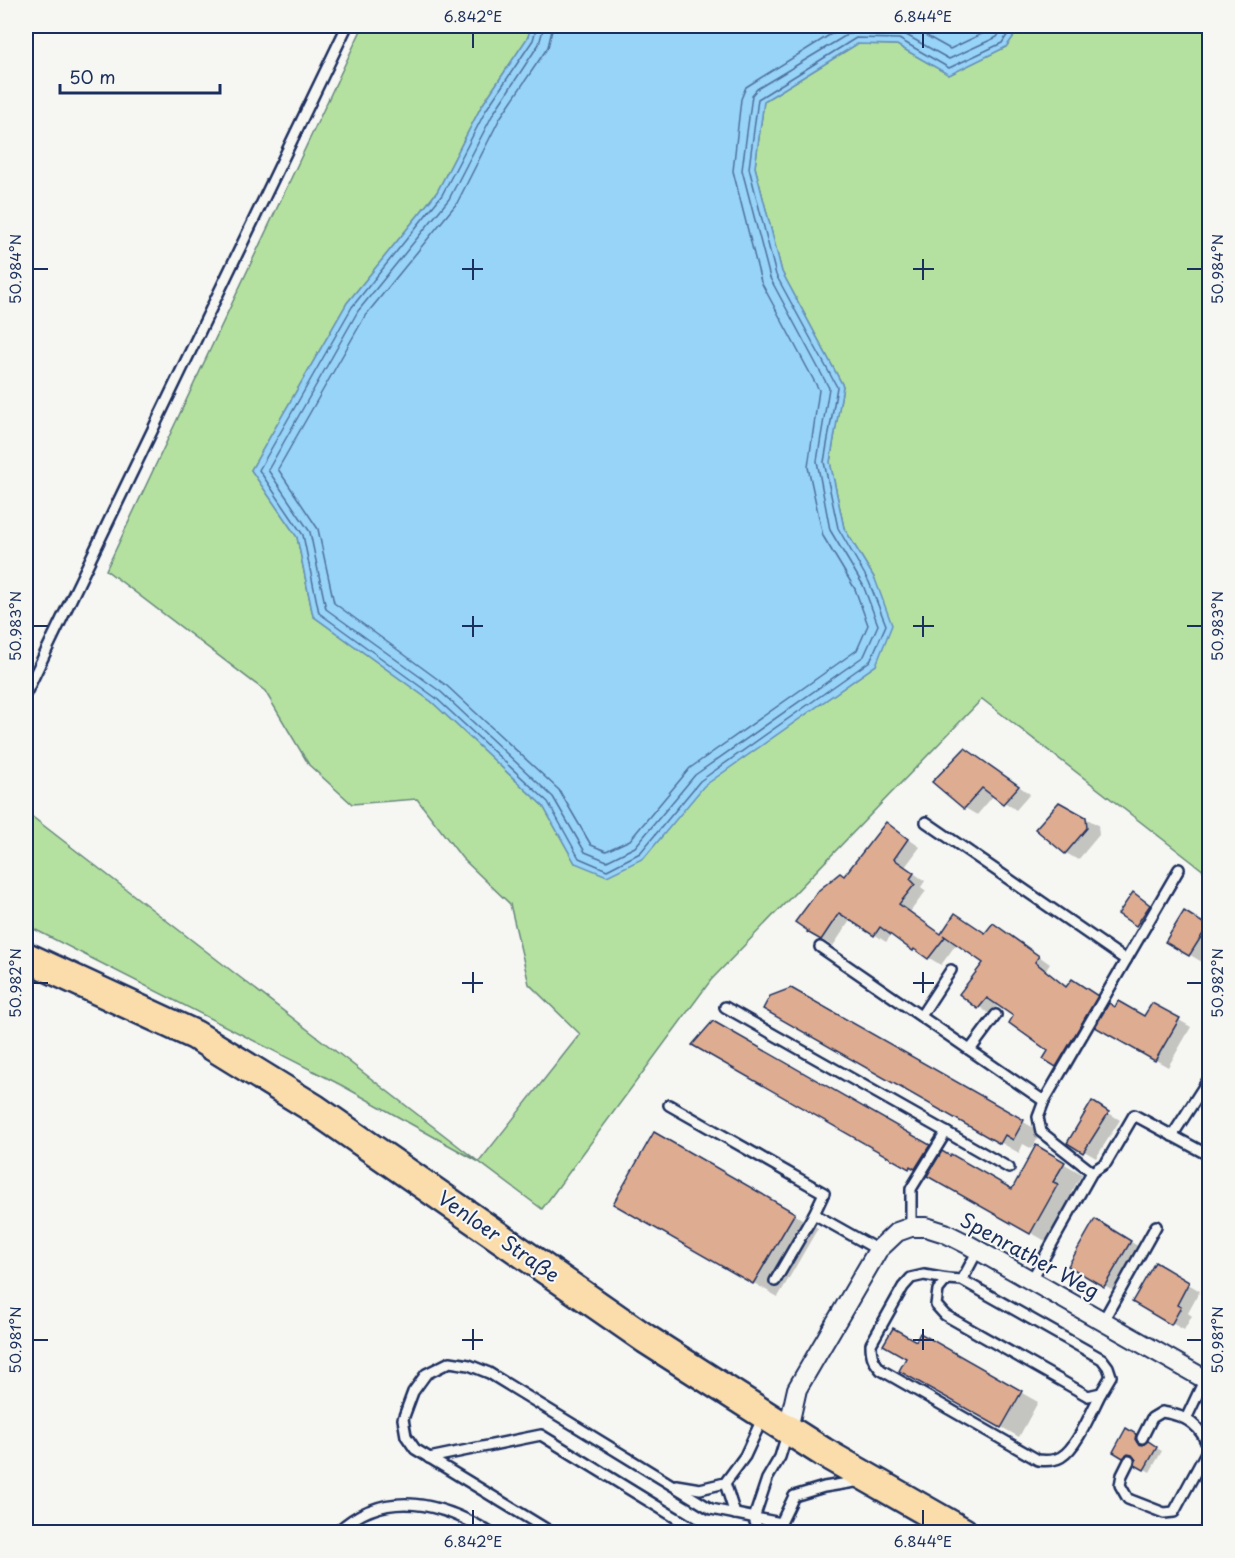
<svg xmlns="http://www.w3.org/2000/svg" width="1235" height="1558" font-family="'Playpen Sans',sans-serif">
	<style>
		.green { fill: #b4e19f; stroke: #68887e; stroke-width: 1.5 }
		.water { fill: #98d3f8; stroke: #6691ba; stroke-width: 1.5 }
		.shadow { fill: #0003 }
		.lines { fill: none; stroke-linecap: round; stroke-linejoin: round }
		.shore { stroke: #4d719c; stroke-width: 1.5 }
		.building { fill: #deac91; stroke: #1b2f5e; stroke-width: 1.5 }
		.service-casing { stroke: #1b2f5e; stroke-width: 14 }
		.minor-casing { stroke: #1b2f5e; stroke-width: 22 }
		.primary-casing { stroke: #1b2f5e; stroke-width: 33 }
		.service { stroke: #f6f6f2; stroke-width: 9 }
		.minor { stroke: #f6f6f2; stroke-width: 18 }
		.primary { stroke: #fbddab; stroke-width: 28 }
		.ticks { fill: none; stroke: #1b2f5e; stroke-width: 2 }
		.labels { text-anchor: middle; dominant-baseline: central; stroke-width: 4.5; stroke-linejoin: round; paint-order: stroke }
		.street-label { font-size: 20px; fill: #1b2f5e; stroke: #f6f6f2 }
		.neatline { fill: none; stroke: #1b2f5e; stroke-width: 2 }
		.ticks-label { font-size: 15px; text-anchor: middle; fill: #1b2f5e }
	</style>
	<rect width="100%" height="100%" fill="#f6f6f2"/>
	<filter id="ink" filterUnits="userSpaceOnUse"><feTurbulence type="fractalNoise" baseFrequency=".0167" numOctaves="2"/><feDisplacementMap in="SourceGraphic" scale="12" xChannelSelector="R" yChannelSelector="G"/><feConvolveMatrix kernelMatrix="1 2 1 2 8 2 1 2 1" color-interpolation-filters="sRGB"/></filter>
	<g filter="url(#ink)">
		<!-- green -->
		<path class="green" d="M363 26H531L528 37 481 107 437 192 347 303 251 470 297 537 313 616 432 702 543 806 575 863 644 858 703 786 876 665 875 579 844 528 830 462 843 386 782 272 755 167 764 101 857 44 897 45 949 75 1006 47 1021 26H1209V875L982 699 711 980 542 1209 479 1162 341 1085 26 925V812L479 1162 580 1034 529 984 510 904 462 858 417 799 352 804 309 765 265 691 106 570Z"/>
		<!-- water -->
		<path class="water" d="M531 26H1021L1006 47 949 75 897 45 857 44 764 101 755 167 782 272 843 386 830 462 844 528 875 579 892 625 876 665 704 786 644 858 607 876 575 863 543 806 432 702 313 616 297 537 251 470 347 303 437 192 481 107 528 37Z"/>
		<!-- shadow -->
		<g class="shadow">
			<path d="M977 757 1030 794 1016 810 994 795 977 815 965 808Z"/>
			<path d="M1059 803 1098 825 1099 835 1078 860 1066 853 1038 829Z"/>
			<path d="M887 824 920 847 905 867 925 881 921 887 926 891 910 912 942 935 986 934 1005 932 1050 964 1046 970 1068 987 1085 988 1115 1009 1145 1018 1153 1005 1191 1027 1168 1067 1096 1026 1069 1073 1045 1058 1050 1050 1015 1016 999 1004 991 1015 961 994 985 962 957 943 941 965 914 949 892 934 886 942 851 919 833 946 809 932 844 877Z"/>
			<path d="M1133 894 1161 913 1148 932 1136 925Z"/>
			<path d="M1184 913 1210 928V949L1202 962 1167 941Z"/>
			<path d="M791 990 1041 1132 1032 1149 1023 1144 1019 1153 765 1008Z"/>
			<path d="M713 1023 943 1154 1012 1191 1037 1148 1082 1174 1071 1193 1076 1196 1049 1243 929 1175 927 1178 694 1044Z"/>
			<path d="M1092 1103 1120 1120 1096 1158 1069 1142Z"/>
			<path d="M654 1134 818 1228 778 1297 615 1203Z"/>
			<path d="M1095 1221 1148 1252 1123 1296 1070 1265Z"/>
			<path d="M1155 1264 1200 1291 1188 1313 1192 1316 1184 1330 1134 1302Z"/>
			<path d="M921 1336 1038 1402 1019 1437 901 1370Z"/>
			<path d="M1127 1430 1141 1439 1140 1443 1143 1447 1148 1443 1162 1451 1150 1472 1136 1464 1137 1460 1135 1456 1130 1460 1115 1451Z"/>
			<path d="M1210 1507V1532H1195Z"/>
		</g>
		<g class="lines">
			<!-- shore -->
			<g class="shore">
				<path d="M537 26 533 40 486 110 442 195 352 307 259 470 303 535 319 613 436 698 548 802 579 858 607 870 640 853 700 781 870 661 886 625 869 582 838 528 824 462 837 387 776 275 749 168 758 99 856 38 899 39 949 68 1002 43 1013 26"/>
				<path d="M544 26 539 44 493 114 449 199 358 311 268 470 310 532 326 609 441 692 553 797 585 852 607 861 635 847 695 775 864 656 878 625 863 585 830 530 817 461 829 388 770 278 742 170 752 95 757 89 855 30 901 32 949 59 997 37 1004 26"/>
				<path d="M553 26 548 47 500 118 457 203 365 316 278 469 318 529 334 603 447 686 559 790 591 845 606 851 630 840 690 768 857 650 868 625 855 589 823 536 808 467 819 390 761 282 733 171 741 99 746 87 844 26"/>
				<path d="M909 26 950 49 990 30 994 26"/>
			</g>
		</g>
		<!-- building -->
		<g class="building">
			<path d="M965 748 1019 786 1003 804 982 788 964 809 932 782Z"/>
			<path d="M1059 802 1086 817 1087 828 1065 854 1035 829Z"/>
			<path d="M886 822 908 839 894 859 914 873 910 879 915 884 899 904 941 934 955 913 985 933 993 923 1039 956 1035 962 1066 987 1072 979 1098 996 1056 1067 1043 1059 1048 1051 1009 1023 1013 1016 987 998 978 1009 959 994 983 963 943 935 945 937 928 959 914 949 913 951 880 927 874 936 839 913 821 940 807 932 808 931 795 922 819 890 840 873 844 876Z"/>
			<path d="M1133 892 1150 905 1136 926 1118 914Z"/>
			<path d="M1184 911 1208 926 1189 956 1165 942Z"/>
			<path d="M791 988 1024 1120 1013 1140 1005 1135 1000 1144 763 1009 770 996Z"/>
			<path d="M1118 1001 1144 1016 1152 1003 1180 1018 1155 1061 1095 1027 1109 1003 1115 1007Z"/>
			<path d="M713 1021 930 1145 915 1169 910 1166 909 1169 692 1045Z"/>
			<path d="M1092 1101 1109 1112 1083 1153 1067 1143Z"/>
			<path d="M654 1132 795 1213 753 1284 613 1204Z"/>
			<path d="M1036 1145 1065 1162 1053 1182 1058 1184 1030 1234 927 1176 942 1151 950 1156 951 1154 1012 1189Z"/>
			<path d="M1095 1219 1131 1241 1104 1287 1068 1266Z"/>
			<path d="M1155 1262 1189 1282 1177 1305 1181 1307 1171 1325 1132 1302Z"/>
			<path d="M893 1328 916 1341 920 1333 1022 1391 1001 1428 899 1371 906 1358 883 1345Z"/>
			<path d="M1126 1428 1136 1434 1135 1439 1138 1444 1143 1445 1148 1441 1157 1447 1144 1470 1135 1465 1136 1460 1132 1455 1128 1454 1123 1458 1113 1452Z"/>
		</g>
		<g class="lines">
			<!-- service casing -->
			<g class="service-casing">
				<g id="service">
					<path d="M26 693 347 26"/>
					<path d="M926 822 1126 960"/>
					<path d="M820 947 1044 1101"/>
					<path d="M725 1007 946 1132 911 1189V1227"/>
					<path d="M921 1016 951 970"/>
					<path d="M970 1050 996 1015"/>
					<path d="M669 1105 824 1193 814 1214 878 1250"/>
					<path d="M946 1132 1009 1168"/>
					<path d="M1172 1136 1210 1077"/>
					<path d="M1092 1172 1106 1163 1134 1115 1210 1156"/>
					<path d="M947 1279 962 1280 1102 1359 1108 1367 1111 1376 1101 1393 1088 1396 945 1315 936 1305 938 1290Z"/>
					<path d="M947 1279 924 1275 911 1278 903 1287 871 1344C871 1356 873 1361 881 1370L1038 1460C1046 1461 1054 1461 1061 1457 1077 1448 1092 1410 1101 1393"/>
					<path d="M962 1280 978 1250"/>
					<path d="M775 1281 814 1214"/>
					<path d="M1031 1281 1092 1172 1041 1132 1038 1117 1044 1101 1179 869"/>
					<path d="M1103 1321 1156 1226"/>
					<path d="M1186 1419 1210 1368"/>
					<path d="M429 1458 541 1435 699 1532"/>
					<path d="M1129 1461 1122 1475 1120 1485 1128 1499 1164 1513 1174 1512 1208 1449C1203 1426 1185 1415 1162 1412L1152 1418 1142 1438"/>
					<path d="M725 1483 735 1514"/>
					<path d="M676 1485 700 1489 725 1483 745 1456 763 1417"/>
					<path d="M337 1532C384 1488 440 1502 489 1532"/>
					<path d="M551 1532 415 1449 406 1436 403 1419 413 1392 426 1374 450 1362 469 1365 489 1373 711 1509 781 1523"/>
					<path d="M758 1532 754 1518 767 1479 780 1457 787 1434"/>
					<path d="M784 1532 781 1523 794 1496 824 1487 861 1481"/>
				</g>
			</g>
			<!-- minor casing -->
			<g class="minor-casing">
				<path id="minor" d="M788 1429 797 1389 878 1250 897 1232 911 1227H926L945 1233 967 1244 1210 1382"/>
			</g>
			<!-- primary casing -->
			<g class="primary-casing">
				<path id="primary" d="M26 957 195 1035 315 1109 646 1339 823 1452 963 1532"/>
			</g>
			<!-- service -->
			<use href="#service" class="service"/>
			<!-- minor -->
			<use href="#minor" class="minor"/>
			<!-- primary -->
			<use href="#primary" class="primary"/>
		</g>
	</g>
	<!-- ticks -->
	<path class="ticks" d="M473 33V48M923 33V48M473 259V280M923 259V280M33 269H48M462 269H483M913 269H934M1187 269H1202M473 616V637M923 616V637M33 626H48M462 626H483M913 626H934M1187 626H1202M473 972V993M923 972V993M33 983H48M462 983H483M913 983H934M1187 983H1202M473 1329V1350M923 1329V1350M33 1340H48M462 1340H483M913 1340H934M1187 1340H1202M473 1510V1525M923 1510V1525"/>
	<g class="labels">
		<!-- street labels -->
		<g class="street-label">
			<text transform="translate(499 1236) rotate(35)">Venloer Straße</text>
			<text transform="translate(1030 1255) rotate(29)">Spenrather Weg</text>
		</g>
	</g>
	<!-- margin -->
	<rect width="1235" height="1558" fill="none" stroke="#f6f6f2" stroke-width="66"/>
	<!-- scale -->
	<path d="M60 84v9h160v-9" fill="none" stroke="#1b2f5e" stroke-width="3"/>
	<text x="69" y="84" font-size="18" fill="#1b2f5e" stroke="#f6f6f2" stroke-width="4.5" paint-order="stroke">50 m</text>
	<rect x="33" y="33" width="1169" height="1492" class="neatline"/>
	<g class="ticks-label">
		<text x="473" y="22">6.842°E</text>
		<text x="923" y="22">6.844°E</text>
		<text transform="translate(16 269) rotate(-90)" y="5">50.984°N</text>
		<text transform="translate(1218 269) rotate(-90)" y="5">50.984°N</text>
		<text transform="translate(16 626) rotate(-90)" y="5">50.983°N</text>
		<text transform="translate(1218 626) rotate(-90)" y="5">50.983°N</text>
		<text transform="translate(16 983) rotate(-90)" y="5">50.982°N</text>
		<text transform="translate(1218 983) rotate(-90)" y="5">50.982°N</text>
		<text transform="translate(16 1340) rotate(-90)" y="5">50.981°N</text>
		<text transform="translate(1218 1340) rotate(-90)" y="5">50.981°N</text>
		<text x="473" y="1547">6.842°E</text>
		<text x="923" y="1547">6.844°E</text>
	</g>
</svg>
